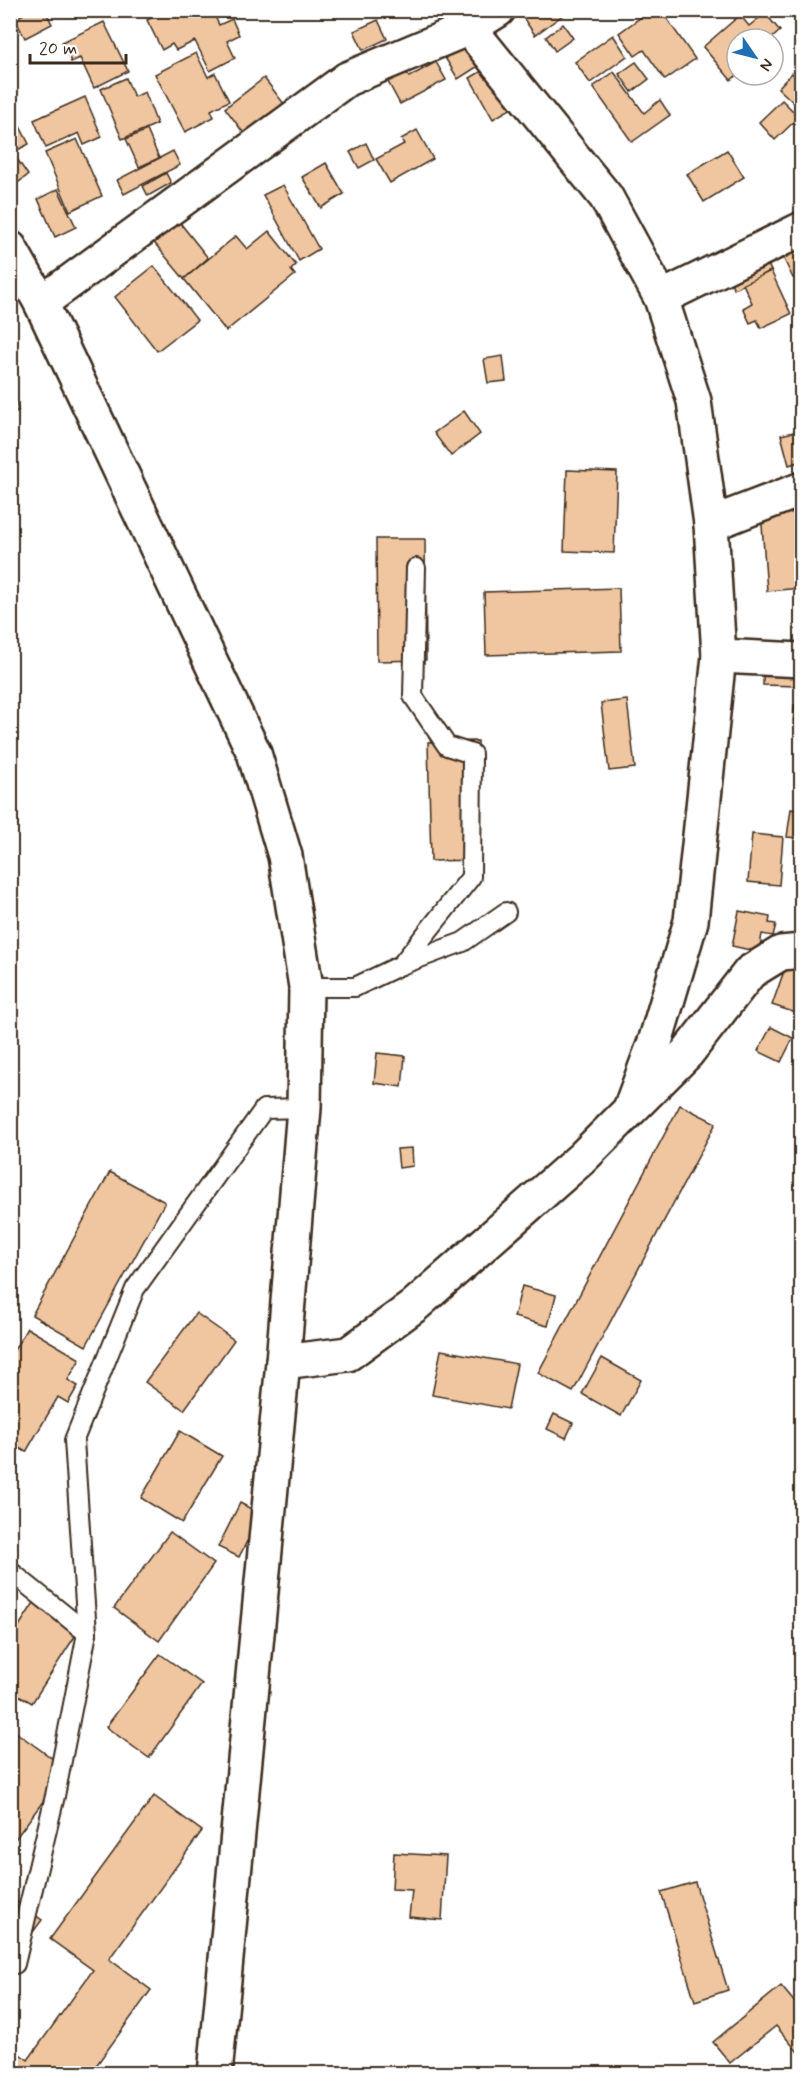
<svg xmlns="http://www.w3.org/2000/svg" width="812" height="2084" font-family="Mynerve,sans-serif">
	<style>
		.building { fill: #efc69f; stroke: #3b2a1e; stroke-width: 1.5 }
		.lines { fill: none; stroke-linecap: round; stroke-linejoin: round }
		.service-casing { stroke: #3b2a1e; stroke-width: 22 }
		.minor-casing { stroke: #3b2a1e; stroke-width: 38 }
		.tertiary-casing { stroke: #3b2a1e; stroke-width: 38 }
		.service { stroke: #fff; stroke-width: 18 }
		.minor { stroke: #fff; stroke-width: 33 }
		.tertiary { stroke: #fff; stroke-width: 33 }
	</style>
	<rect width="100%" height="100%" fill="#fff"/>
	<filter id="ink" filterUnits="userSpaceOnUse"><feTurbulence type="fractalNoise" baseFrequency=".0167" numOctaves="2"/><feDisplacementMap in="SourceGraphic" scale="12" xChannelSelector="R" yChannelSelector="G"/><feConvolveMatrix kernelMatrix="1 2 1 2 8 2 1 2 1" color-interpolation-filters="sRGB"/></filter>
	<g filter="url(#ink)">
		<!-- building -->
		<g class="building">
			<path d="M30 10H45L52 24 25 38 15 19Z"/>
			<path d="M65 10H80L67 16Z"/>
			<path d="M165 10H212L219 25 232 19 239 35 227 41 235 58 210 71 195 41 176 50 172 44 162 50 147 20Z"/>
			<path d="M520 10H570L535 35 519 12Z"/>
			<path d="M651 10H661L695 59 665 80 644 50 635 56 619 33Z"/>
			<path d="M765 13 780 31 771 39H737V75L731 80 703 47 740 15 749 26Z"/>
			<path d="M378 20 387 39 363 50 354 31Z"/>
			<path d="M104 22 128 71 94 88 80 58 71 62 62 42Z"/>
			<path d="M563 24 573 38 555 51 546 37Z"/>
			<path d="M488 29 502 51 458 79 444 56Z"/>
			<path d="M613 35 627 56 590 83 575 62Z"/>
			<path d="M196 53 208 77 215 73 229 101 211 110 214 117 185 132 155 74Z"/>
			<path d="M500 60 524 101 493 119 470 78Z"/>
			<path d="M436 62 446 80 400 104 387 80 405 70 409 77Z"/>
			<path d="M636 62 649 79 632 92 619 74Z"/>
			<path d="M614 72 644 113 660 100 670 115 632 142 593 87Z"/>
			<path d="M792 73 802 82V93L793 102 778 88Z"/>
			<path d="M126 78 134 97 145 92 157 124 122 139 101 89Z"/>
			<path d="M264 78 285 105 245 135 225 108Z"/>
			<path d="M85 97 102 137 84 145 79 133 46 148 34 120Z"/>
			<path d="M782 100 799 117 775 140 759 122Z"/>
			<path d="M10 107 29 144 10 154Z"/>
			<path d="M147 130 159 158 139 167 126 139Z"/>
			<path d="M417 130 433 159 390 183 376 159 404 144 401 139Z"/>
			<path d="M77 139 102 196 70 211 45 153Z"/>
			<path d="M366 143 374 160 359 168 350 152Z"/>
			<path d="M727 150 744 177 704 202 687 174Z"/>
			<path d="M173 151 180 165 124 194 117 180Z"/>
			<path d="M15 156 28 175 11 188 10 159Z"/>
			<path d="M326 163 344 194 321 208 302 177Z"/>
			<path d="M166 173 171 183 148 196 143 186Z"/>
			<path d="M283 185 319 249 299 261 263 195Z"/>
			<path d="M58 189 76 227 55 237 38 199Z"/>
			<path d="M177 219 208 258 184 279 152 240Z"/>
			<path d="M269 231 296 265 291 270 295 275 226 331 184 279 236 236 247 249Z"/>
			<path d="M777 245 802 247V274L793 278Z"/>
			<path d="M762 251 771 271 734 289 724 268Z"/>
			<path d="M154 266 197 320 157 351 115 297Z"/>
			<path d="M771 271 791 314 761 328 757 320 750 323 743 308 752 303 743 284Z"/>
			<path d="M503 356 506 381 488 383 484 359Z"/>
			<path d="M15 396 18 411 10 414V397Z"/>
			<path d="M464 411 480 434 451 456 434 433Z"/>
			<path d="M802 430V471L799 462 789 465 781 435Z"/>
			<path d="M567 470 617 472 614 553 564 551Z"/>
			<path d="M802 502V588L767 591 761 512Z"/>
			<path d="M376 539H425L426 660 377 661Z"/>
			<path d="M619 588 621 651 486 655 484 592Z"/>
			<path d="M764 642 799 643 798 686 763 685Z"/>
			<path d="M627 700 635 768 609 771 601 703Z"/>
			<path d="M794 705H802V724H793Z"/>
			<path d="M478 741 480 860 431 861 428 742Z"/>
			<path d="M791 809 802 811V856L795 855 798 838 787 837Z"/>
			<path d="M752 834 783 837 779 885 748 882Z"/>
			<path d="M739 911 770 917 769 923 776 924 773 936 762 934 759 952 732 946Z"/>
			<path d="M789 957 802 961V1015L772 1005Z"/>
			<path d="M771 1027 793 1038 781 1062 758 1051Z"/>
			<path d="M377 1053 405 1056 402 1087 374 1083Z"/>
			<path d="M680 1105 716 1123 573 1392 538 1373Z"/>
			<path d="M412 1148 413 1166 399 1168 397 1149Z"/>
			<path d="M110 1172 165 1202 86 1346 32 1315Z"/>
			<path d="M522 1286 556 1295 548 1326 514 1317Z"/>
			<path d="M196 1313 234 1340 184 1410 145 1382Z"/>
			<path d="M27 1328 80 1359 68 1380 78 1386 68 1403 58 1397 26 1452 10 1443V1357Z"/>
			<path d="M441 1350 517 1364 508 1409 432 1395Z"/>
			<path d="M602 1358 641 1380 621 1416 582 1394Z"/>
			<path d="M554 1414 573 1423 566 1438 547 1429Z"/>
			<path d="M180 1431 222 1456 182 1523 141 1498Z"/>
			<path d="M240 1503 261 1514 239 1557 218 1547Z"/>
			<path d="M170 1532 214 1564 159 1641 114 1608Z"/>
			<path d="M35 1601 79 1630 32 1703 10 1690V1640Z"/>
			<path d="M160 1654 202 1684 149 1758 106 1727Z"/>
			<path d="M10 1728 67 1769 10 1846Z"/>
			<path d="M154 1796 202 1831 109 1959 151 1990 90 2074H20L10 2067V2047L28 2060 93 1970 50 1939Z"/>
			<path d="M394 1853 446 1856 442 1920 409 1917 412 1890 392 1889Z"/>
			<path d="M695 1882 728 1990 695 2001 661 1892Z"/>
			<path d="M10 1897 42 1920 10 1963Z"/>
			<path d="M781 1986 802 2011V2057L776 2026 730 2063 713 2042Z"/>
		</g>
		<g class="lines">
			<!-- service casing -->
			<g class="service-casing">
				<g id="service">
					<path d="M401 965 463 942 506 912"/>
					<path d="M306 987H355L401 965 471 877 472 754 447 746 413 696 416 568"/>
					<path d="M10 1571 87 1633"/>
					<path d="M15 1964 55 1796 87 1633 74 1440 135 1289 264 1109 304 1108"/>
				</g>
			</g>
			<!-- minor casing -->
			<g class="minor-casing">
				<g id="minor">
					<path d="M469 28 606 197 661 298 694 401 711 524 719 656 691 921 656 1039 630 1109"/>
					<path d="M661 298 802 229"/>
					<path d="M41 303 347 79 469 28 498 10"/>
					<path d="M711 524 802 489"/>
					<path d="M719 656 802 660"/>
				</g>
			</g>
			<!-- tertiary casing -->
			<g class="tertiary-casing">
				<g id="tertiary">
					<path d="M10 248 41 303 254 753 285 856 306 987 304 1108 283 1362 215 2074"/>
					<path d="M283 1362 348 1354 414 1306 582 1158 687 1053 750 972 781 953 802 951"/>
				</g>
			</g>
			<!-- service -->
			<use href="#service" class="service"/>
			<!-- minor -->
			<use href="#minor" class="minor"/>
			<!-- tertiary -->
			<use href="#tertiary" class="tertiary"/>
		</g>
	</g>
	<!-- margin -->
	<rect width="812" height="2084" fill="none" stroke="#fff" stroke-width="36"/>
	<rect x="18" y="18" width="776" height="2048" fill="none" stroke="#3b2a1e" stroke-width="2" filter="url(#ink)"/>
	<!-- north arrow -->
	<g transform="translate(755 57) rotate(125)"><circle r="28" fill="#ffffff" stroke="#b1aaa5" stroke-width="1.5"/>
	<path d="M0-4.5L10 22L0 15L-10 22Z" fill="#1f6fb2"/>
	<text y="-9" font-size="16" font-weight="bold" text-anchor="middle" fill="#3b2a1e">N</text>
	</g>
	<!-- scale -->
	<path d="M30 54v9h96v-9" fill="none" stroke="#3b2a1e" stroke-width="3"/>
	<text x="39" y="54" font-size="18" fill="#3b2a1e" stroke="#ffffff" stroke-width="4.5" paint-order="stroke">20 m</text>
</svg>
